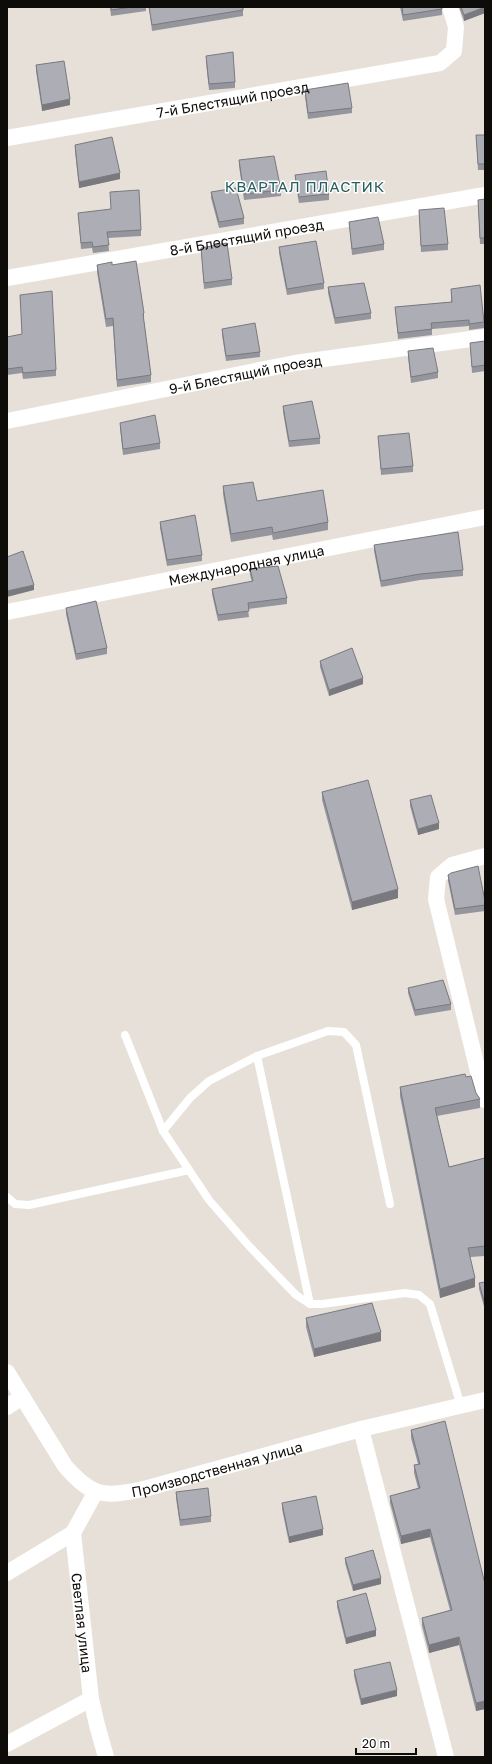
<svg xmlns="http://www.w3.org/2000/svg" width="492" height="1764" font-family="'Golos Text',sans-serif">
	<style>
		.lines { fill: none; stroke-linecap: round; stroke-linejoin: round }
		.service { stroke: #fff; stroke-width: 8 }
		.minor { stroke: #fff; stroke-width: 16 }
		.wall { fill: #95959d }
		.shaded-wall { fill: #79797f }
		.building { fill: #adadb6; stroke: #79797f }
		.labels { text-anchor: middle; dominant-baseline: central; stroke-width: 3; stroke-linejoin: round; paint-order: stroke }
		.street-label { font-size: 14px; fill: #0e0c09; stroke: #fff }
		.neighbourhood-label { font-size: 15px; letter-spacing: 1px; fill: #26605e; stroke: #fff }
	</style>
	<rect width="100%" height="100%" fill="#e7e0d8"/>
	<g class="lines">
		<!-- service -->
		<g class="service">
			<path d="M125 1035 163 1131 209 1200 249 1246 296 1295 310 1304H322L405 1293 419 1295 430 1304 461 1406"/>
			<path d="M257 1056 310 1304"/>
			<path d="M163 1131 190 1098 209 1081 257 1056 328 1031 344 1032 356 1045 390 1204"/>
			<path d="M7 1197 15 1204 29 1205 189 1170"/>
		</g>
		<!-- minor -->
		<g class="minor">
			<path id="s1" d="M7 138 440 63 454 51 456 27 450 7"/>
			<path id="s2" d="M7 278 485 195"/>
			<path id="s3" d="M7 421 295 363 485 337"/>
			<path id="s4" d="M7 612 485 517"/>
			<path d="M485 856 452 865 438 877 436 899 485 1100"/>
			<path id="s5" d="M7 1372 65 1466C93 1498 104 1497 144 1489L361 1429 485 1400"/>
			<path d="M7 1407 22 1397"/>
			<path d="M361 1429 446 1757"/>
			<path id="s6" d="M95 1493 73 1533 91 1699 97 1725 106 1757"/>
			<path d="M7 1573 73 1533"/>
			<path d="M7 1744 91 1699"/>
		</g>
	</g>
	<!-- wall -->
	<g class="wall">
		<path d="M110 7H146V11L111 16Z"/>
		<path d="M149 7H243V16L152 31Z"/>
		<path d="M400 7H442V15L403 21Z"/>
		<path d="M459 7H485V13L464 21Z"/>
		<path d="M206 56 235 82V88L209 90 206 62Z"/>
		<path d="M36 65 70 105 42 111 36 71Z"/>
		<path d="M305 90 352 108V113L308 119 305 96Z"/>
		<path d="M476 135H485V170H478Z"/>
		<path d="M75 145 120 179 79 188 75 151Z"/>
		<path d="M239 160 281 190V196L244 200 239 166Z"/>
		<path d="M295 175 329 194V200L299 203 295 181Z"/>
		<path d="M211 192 244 218V224L219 228 211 198Z"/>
		<path d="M485 199V244H480L478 200Z"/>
		<path d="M419 210 448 244V250L421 252Z"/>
		<path d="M78 213 141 230V236L108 238 109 251 93 253 92 248 81 249Z"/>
		<path d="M349 222 384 244V250L352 255Z"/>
		<path d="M279 247 324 283V289L287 295 279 253Z"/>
		<path d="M201 248 232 279V285L204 289Z"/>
		<path d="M97 265H112L144 313V321L151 375V382L117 387 113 326 106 327 97 272Z"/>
		<path d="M328 287 371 313V319L335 324 328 293Z"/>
		<path d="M451 289 484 322V328L469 330V326L432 329V335L398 339 395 307 451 302Z"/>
		<path d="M20 295 56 370V376L23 379 22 373 7 375V337L22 334Z"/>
		<path d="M222 329 260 352V357L226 361 222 335Z"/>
		<path d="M485 341V371L472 373 470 343Z"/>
		<path d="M408 351 438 372V378L411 383 408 357Z"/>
		<path d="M283 406 320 438V444L289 447 283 412Z"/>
		<path d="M120 423 160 443V449L123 455 120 428Z"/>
		<path d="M378 436 413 466V472L381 475Z"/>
		<path d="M223 486 257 501 328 522V530L273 540 272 535 231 542 223 494Z"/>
		<path d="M160 522 202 555V561L167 566 160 528Z"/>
		<path d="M374 545 463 570V576L420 580 381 587 374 551Z"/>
		<path d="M250 569 287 598V604L248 609 249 617 218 621 212 594V589L252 582 250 575Z"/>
		<path d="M66 608 107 648V654L76 660 66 614Z"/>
		<path d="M320 661 363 684 329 696 320 667Z"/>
		<path d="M322 792 398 898 352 910 322 800Z"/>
		<path d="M410 800 439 829 418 835 410 806Z"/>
		<path d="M448 875 485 901V911L455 915 448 881Z"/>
		<path d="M408 988 451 1004V1010L415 1016 408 993Z"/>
		<path d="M466 1077 476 1093 480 1099V1108L437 1116 449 1167 485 1158V1256L470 1257 475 1287 440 1298 400 1096V1087Z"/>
		<path d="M485 1282V1310L479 1289V1283Z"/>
		<path d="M306 1318 381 1341 314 1357 306 1327Z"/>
		<path d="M411 1430 485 1584V1709L476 1711 459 1645 429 1653 422 1626V1618L450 1610 430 1537 401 1544 390 1503V1496L418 1488 414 1473V1465L418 1464 411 1438Z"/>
		<path d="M176 1492 211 1516V1522L180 1526 176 1498Z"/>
		<path d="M282 1503 323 1535 289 1543 282 1509Z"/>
		<path d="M345 1558 381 1584 353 1591 345 1563Z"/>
		<path d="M337 1601 376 1636 346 1644 337 1607Z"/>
		<path d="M354 1670 397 1696 361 1705 354 1676Z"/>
	</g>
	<!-- shaded-wall -->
	<g class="shaded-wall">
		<path d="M485 7V13L464 21V15Z"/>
		<path d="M70 99V105L42 111V105Z"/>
		<path d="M120 173V179L79 188V182Z"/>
		<path d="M34 585V590L7 597V591Z"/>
		<path d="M363 678V684L329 696V690Z"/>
		<path d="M439 823V829L418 835V829Z"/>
		<path d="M398 889V898L352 910V902Z"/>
		<path d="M475 1278V1287L440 1298V1289Z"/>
		<path d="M381 1332V1341L314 1357V1349Z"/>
		<path d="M323 1529V1535L289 1543V1537Z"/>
		<path d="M430 1529V1537L401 1544V1536Z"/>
		<path d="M381 1578V1584L353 1591V1585Z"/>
		<path d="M376 1630V1636L346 1644V1638Z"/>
		<path d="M459 1637V1645L429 1653V1645Z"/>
		<path d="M397 1690V1696L361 1705V1699Z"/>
		<path d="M485 1701V1709L476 1711V1703Z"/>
	</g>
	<!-- building -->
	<g class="building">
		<path d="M111 7H132L111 10Z"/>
		<path d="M149 7H243V10L152 25Z"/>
		<path d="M402 7H442V9L403 15Z"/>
		<path d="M461 7H485L464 15Z"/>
		<path d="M233 52 235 82 209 84 206 56Z"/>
		<path d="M64 61 70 99 42 105 36 65Z"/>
		<path d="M348 83 352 108 308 113 305 90Z"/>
		<path d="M476 135H485V164H478Z"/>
		<path d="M112 137 120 173 79 182 75 145Z"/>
		<path d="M274 156 281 190 244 194 239 160Z"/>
		<path d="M326 171 329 194 299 197 295 175Z"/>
		<path d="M236 188 244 218 219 222 211 192Z"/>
		<path d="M139 190 141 230 107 232 109 245 93 247 92 242 81 243 78 213 111 209 110 192Z"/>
		<path d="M485 199V238H480L478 200Z"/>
		<path d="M444 208 448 244 421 246 419 210Z"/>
		<path d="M378 217 384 244 352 249 349 222Z"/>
		<path d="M316 241 324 283 287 289 279 247Z"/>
		<path d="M227 243 232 279 204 283 201 248Z"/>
		<path d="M136 261 144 313 143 314 151 375 117 380 113 318 106 319 97 265 112 262V265Z"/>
		<path d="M364 283 371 313 335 318 328 287Z"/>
		<path d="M480 285 484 322 469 324V320L431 323 432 329 398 333 395 307 452 302 451 289Z"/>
		<path d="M52 291 56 370 23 373 22 367 7 369V337L22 334 20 295Z"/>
		<path d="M255 323 260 352 226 356 222 329Z"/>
		<path d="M485 341V365L472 367 470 343Z"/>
		<path d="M433 348 438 372 411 377 408 351Z"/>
		<path d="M312 401 320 438 289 441 283 406Z"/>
		<path d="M155 415 160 443 123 449 120 423Z"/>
		<path d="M409 433 413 466 381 469 378 436Z"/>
		<path d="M253 482 257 501 323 490 328 522 273 533 272 527 231 534 223 486Z"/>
		<path d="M195 515 202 555 167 560 160 522Z"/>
		<path d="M458 532 463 570 420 574 381 581 374 545Z"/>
		<path d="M23 551 34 585 7 591V557Z"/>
		<path d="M278 566 287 598 248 603 249 611 218 615 212 589 253 581 250 569Z"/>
		<path d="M96 601 107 648 76 654 66 608Z"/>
		<path d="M352 648 363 678 329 690 320 661Z"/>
		<path d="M368 780 398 889 352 902 322 792Z"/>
		<path d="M431 795 439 823 418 829 410 800Z"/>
		<path d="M478 866 485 901V905L455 909 448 875 451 873Z"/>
		<path d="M443 980 451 1004 415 1010 408 988Z"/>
		<path d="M465 1074 466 1077 471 1076 476 1093 480 1099 435 1108 449 1167 485 1158V1246L468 1248 475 1278 440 1289 400 1087Z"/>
		<path d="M485 1282V1304L479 1283Z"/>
		<path d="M372 1303 381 1332 314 1349 306 1318Z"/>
		<path d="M445 1421 485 1584V1701L476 1703 459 1637 429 1645 422 1618 452 1610 430 1529 401 1536 390 1496 420 1488 414 1465 420 1464 411 1430Z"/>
		<path d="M208 1488 211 1516 180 1520 176 1492Z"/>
		<path d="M316 1496 323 1529 289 1537 282 1503Z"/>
		<path d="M373 1550 381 1578 353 1585 345 1558Z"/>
		<path d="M366 1593 376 1630 346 1638 337 1601Z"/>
		<path d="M390 1662 397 1690 361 1699 354 1670Z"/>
	</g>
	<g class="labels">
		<!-- street labels -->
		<g class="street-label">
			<text stroke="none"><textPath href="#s1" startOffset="229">7-й Блестящий проезд</textPath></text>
			<text stroke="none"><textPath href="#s2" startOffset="243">8-й Блестящий проезд</textPath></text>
			<text stroke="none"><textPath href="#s3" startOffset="243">9-й Блестящий проезд</textPath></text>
			<text stroke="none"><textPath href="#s4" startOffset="244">Международная улица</textPath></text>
			<text stroke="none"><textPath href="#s5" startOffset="275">Производственная улица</textPath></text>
			<text stroke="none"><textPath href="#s6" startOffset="136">Светлая улица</textPath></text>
		</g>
		<!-- neighbourhood labels -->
		<g class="neighbourhood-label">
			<text x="305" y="186">КВАРТАЛ ПЛАСТИК</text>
		</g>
	</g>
	<!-- border -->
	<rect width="492" height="1764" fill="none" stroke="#0e0c09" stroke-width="16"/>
	<!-- scale -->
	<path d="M356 1748v6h60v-6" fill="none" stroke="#0e0c09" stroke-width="2"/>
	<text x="362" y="1748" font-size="12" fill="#0e0c09" stroke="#ffffff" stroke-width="3" paint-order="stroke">20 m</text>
</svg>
